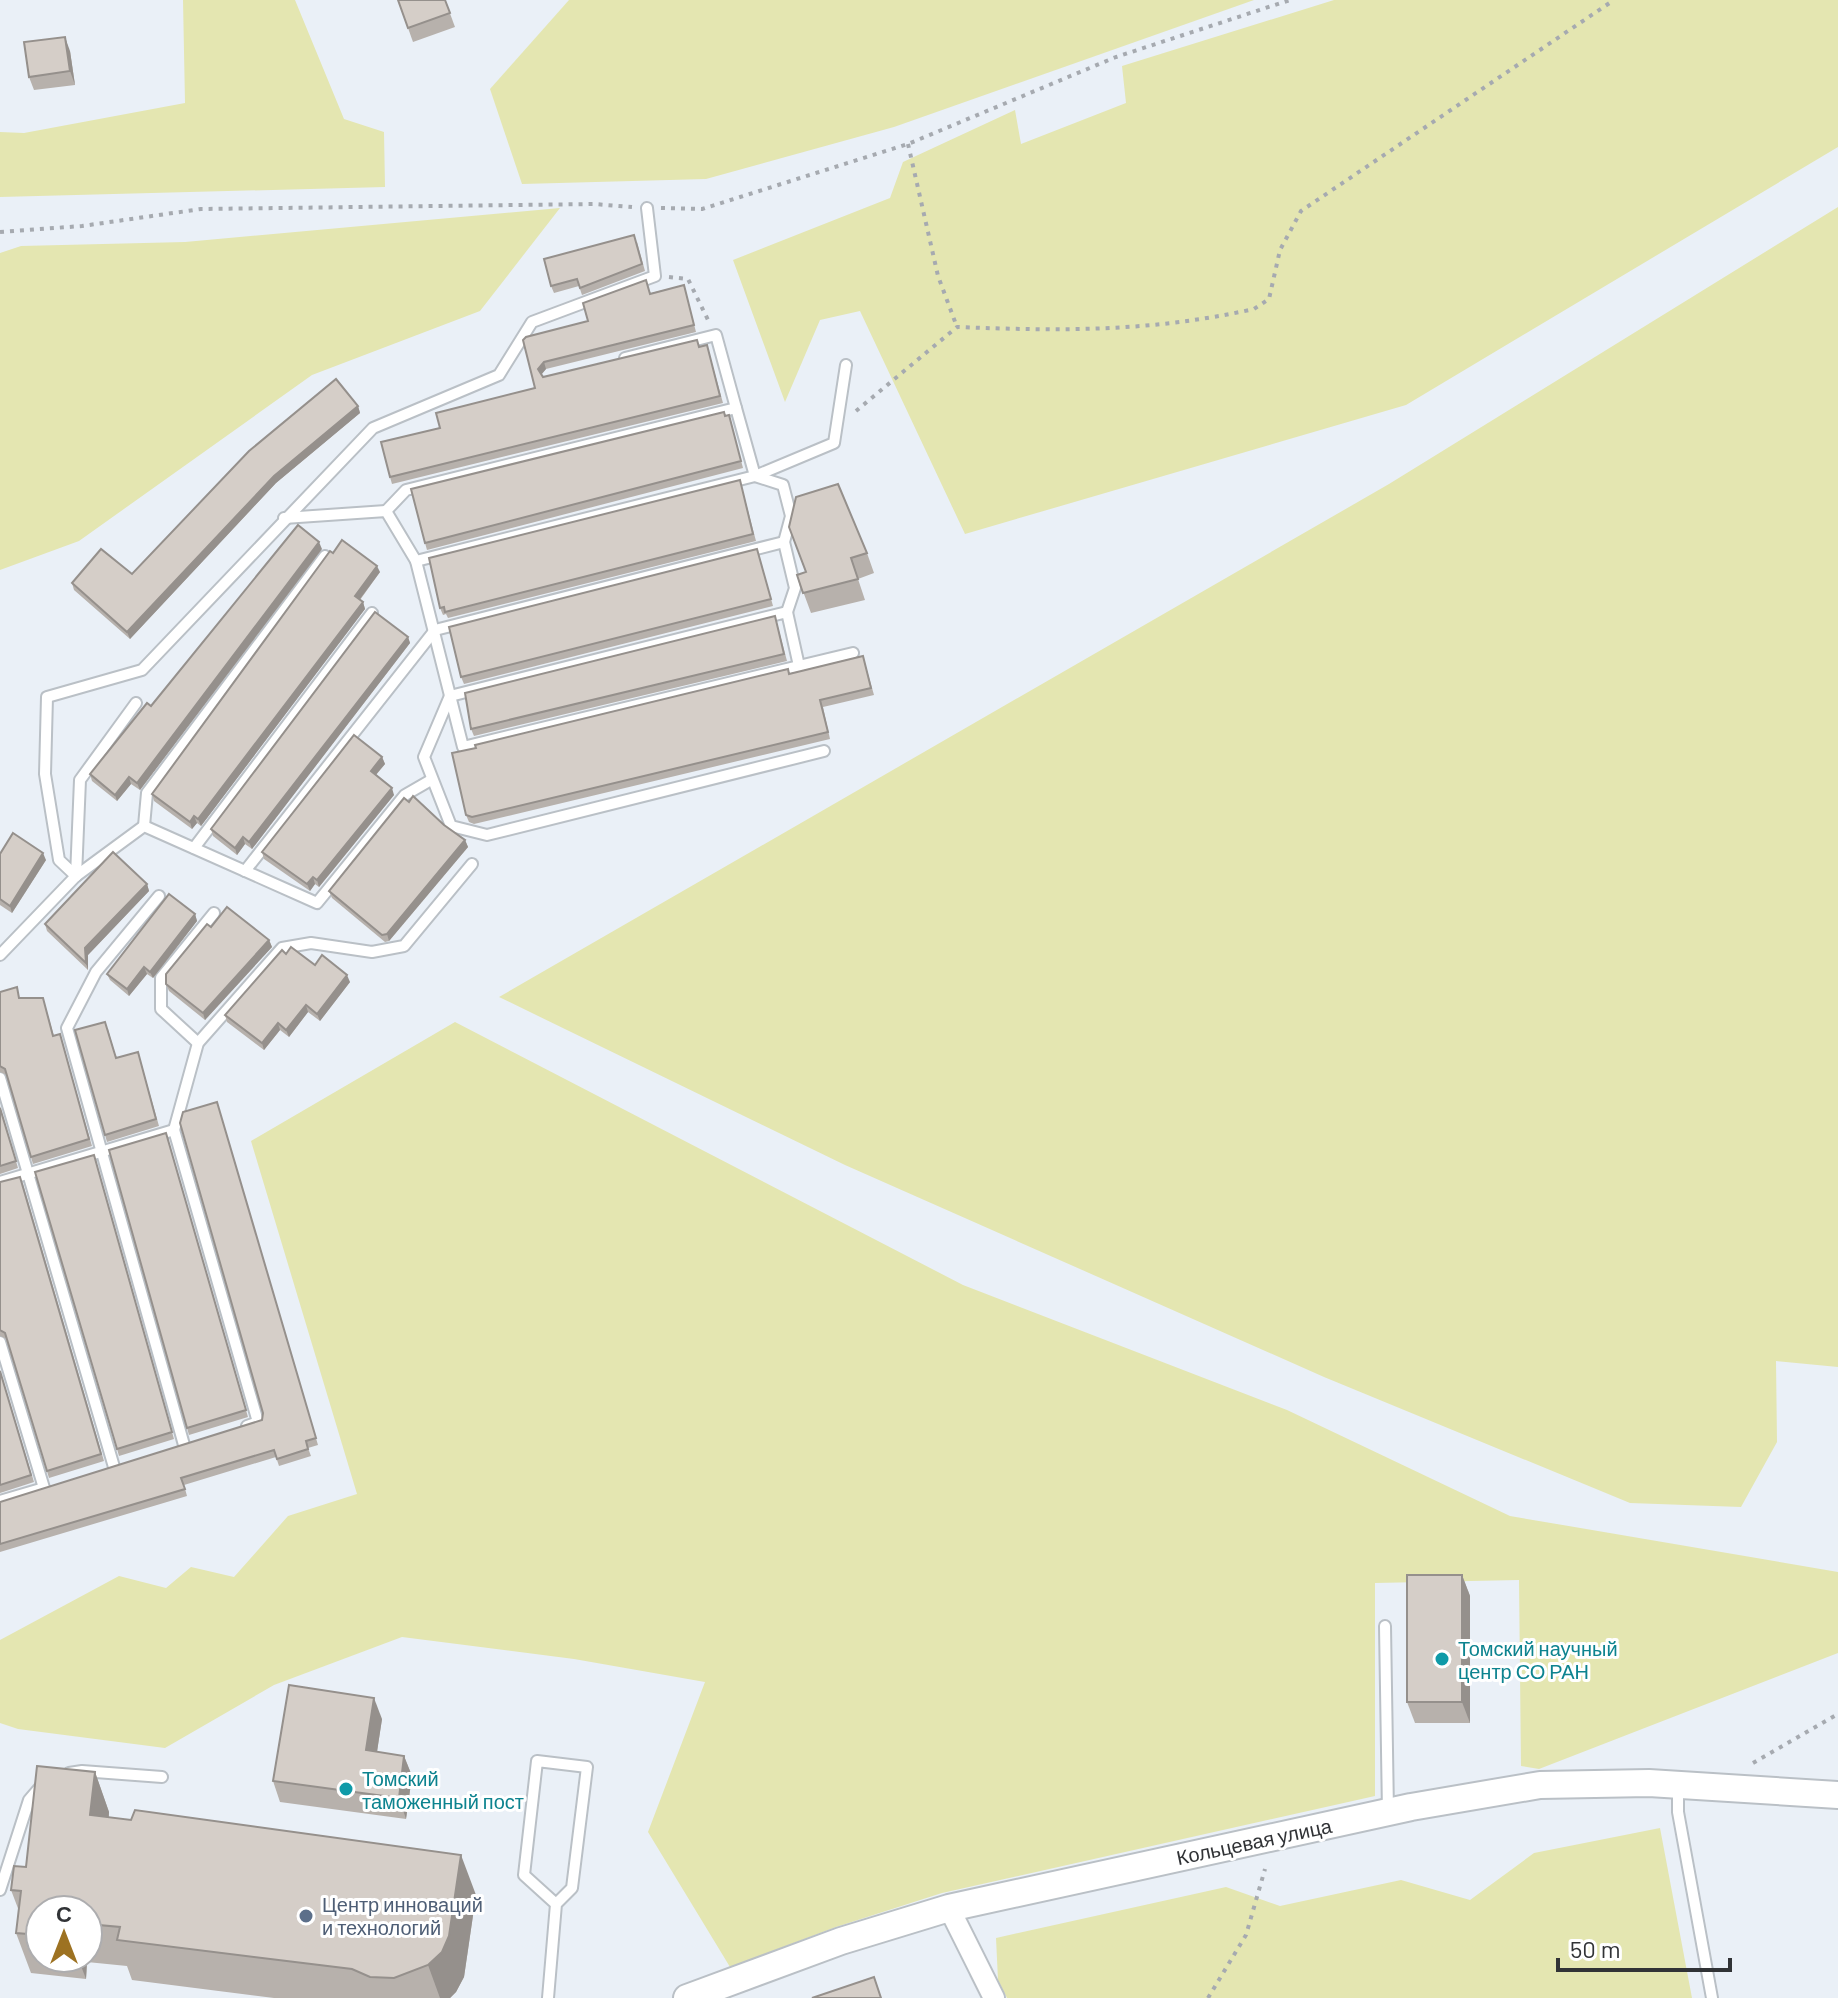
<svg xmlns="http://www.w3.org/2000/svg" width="1838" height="1998" font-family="Barlow,sans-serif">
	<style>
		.green { fill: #e4e6b1 }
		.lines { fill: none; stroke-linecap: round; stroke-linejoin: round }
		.service-casing { stroke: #bac0c6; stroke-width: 14 }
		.minor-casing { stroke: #bac0c6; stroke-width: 24 }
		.tertiary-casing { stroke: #bac0c6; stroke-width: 30 }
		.path { stroke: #a6aab0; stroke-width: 4; stroke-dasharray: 4 6; stroke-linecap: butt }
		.service { stroke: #fff; stroke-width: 10 }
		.minor { stroke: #fff; stroke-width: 20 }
		.tertiary { stroke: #fff; stroke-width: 26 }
		.wall { fill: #b7b1ac; fill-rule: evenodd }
		.shaded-wall { fill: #95908c }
		.building { fill: #d5cec8; stroke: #95908c; stroke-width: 2 }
		.culture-dot { fill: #0f9aa8; stroke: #fff; stroke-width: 3 }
		.service-dot { fill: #5c6f8a; stroke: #fff; stroke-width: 3 }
		.labels { text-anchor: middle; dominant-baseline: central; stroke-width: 6; stroke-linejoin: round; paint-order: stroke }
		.culture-label { font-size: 20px; fill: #0d838f; stroke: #fff; text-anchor: start }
		.street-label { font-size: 20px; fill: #313336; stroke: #fff }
		.service-label { font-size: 20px; fill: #4e5e75; stroke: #fff; text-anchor: start }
	</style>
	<rect width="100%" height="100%" fill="#eaf0f7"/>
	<!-- green -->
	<g class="green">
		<path d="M183 0H295L344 119 384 132 385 187 0 197V132L24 133 185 103Z"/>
		<path d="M569 0H1254L894 127 706 179 522 184 490 89Z"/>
		<path d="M1334 0H1838V147L1406 405 965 534 860 311 820 320 785 402 733 260 890 198 903 162 1015 110 1021 144 1126 103 1122 66Z"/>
		<path d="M1838 207V1367L1776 1361 1777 1442 1741 1507 1630 1503 1324 1377 845 1165 499 997 1389 484Z"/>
		<path d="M560 208 480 311 312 375 79 541 0 570V253L21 246 185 242Z"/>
		<path d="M455 1022 963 1285 1287 1410 1510 1516 1838 1572V1653L1539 1769 1521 1766 1519 1580 1375 1583V1796L942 1893 836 1927 730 1967 648 1832 705 1682 574 1659 402 1637 274 1685 165 1748 18 1729 0 1723V1640L119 1576 166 1588 191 1567 234 1577 288 1516 357 1494 251 1141Z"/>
		<path d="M1660 1828 1692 1998H1007L998 1980 996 1938 1226 1887 1280 1906 1401 1880 1470 1900 1534 1853Z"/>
	</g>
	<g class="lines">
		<!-- service casing -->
		<g class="service-casing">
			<g id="service">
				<path d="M625 358 716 335 736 408"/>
				<path d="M755 476 783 485 791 516 784 542 795 588 787 612"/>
				<path d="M386 511 406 490 736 408 755 476"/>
				<path d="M284 518 386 511 416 561 463 747 853 653"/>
				<path d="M416 561 755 476 834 443 846 365"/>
				<path d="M799 666 787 612 450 696 424 757 451 826 487 835 824 751"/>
				<path d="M144 826 147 793 325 556"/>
				<path d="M194 848 372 613"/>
				<path d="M245 871 435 630 784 542"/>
				<path d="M76 876 59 860 45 774 47 697 142 670 373 428 499 375 532 322 655 276 647 208"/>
				<path d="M76 876 80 780 136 703"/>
				<path d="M159 896 96 972 67 1028 184 1445"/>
				<path d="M0 955 76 876 144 826 317 903 405 795 431 780"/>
				<path d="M198 1043 161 1009V978L214 913"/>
				<path d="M0 1078 114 1467"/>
				<path d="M174 1130 198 1043 282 948 311 943 372 952 404 946 472 864"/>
				<path d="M0 1182 174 1130 258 1422 247 1426"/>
				<path d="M0 1342 44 1488"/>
				<path d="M0 1501 44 1488"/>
				<path d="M1385 1626 1388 1812"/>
				<path d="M69 1773 82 1771 162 1777"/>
				<path d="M1678 1786V1812L1712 1998"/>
				<path d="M0 1890 29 1800 41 1786"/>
				<path d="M548 1998 556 1904 572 1888 587 1767 537 1761 524 1875 556 1904"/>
			</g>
		</g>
		<!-- minor casing -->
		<g class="minor-casing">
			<path id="minor" d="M949 1908 994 1998"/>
		</g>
		<!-- tertiary casing -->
		<g class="tertiary-casing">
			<path id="tertiary" d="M687 1998 841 1941 949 1908 1411 1807 1540 1785 1649 1783 1838 1795"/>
		</g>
		<!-- path -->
		<g class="path">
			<path d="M908 144 938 276 957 327"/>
			<path d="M661 208 702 209 908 144 1116 57 1290 0"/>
			<path d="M0 232 82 226 201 209 594 204 632 207"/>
			<path d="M669 277 688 279 709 322"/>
			<path d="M856 411 957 327C1063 331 1150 332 1254 309L1269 299 1280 250 1301 211 1614 0"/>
			<path d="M1753 1763 1838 1714"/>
			<path d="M1208 1998 1246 1935 1265 1869"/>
		</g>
		<!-- service -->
		<use href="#service" class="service"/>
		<!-- minor -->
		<use href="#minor" class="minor"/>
		<!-- tertiary -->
		<use href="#tertiary" class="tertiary"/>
	</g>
	<!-- wall -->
	<g class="wall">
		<path d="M398 0H445L455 27 413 42Z"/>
		<path d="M70 51 75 85 34 90 29 77Z"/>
		<path d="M637 242 645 271 582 295 579 286 554 293 551 286Z"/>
		<path d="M684 285 696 332 546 369 541 375 543 377 707 345 723 403 392 484 390 477 440 428 535 388 523 340 588 321 651 293Z"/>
		<path d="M358 406 360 413 276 483 130 639 74 590 72 583 132 574Z"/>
		<path d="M729 415 743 468 427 550 425 543Z"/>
		<path d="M740 480 756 541 448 618 446 614 443 615 440 608Z"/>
		<path d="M322 549 140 790 131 784 117 801 92 781 90 774 151 706Z"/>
		<path d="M757 549 773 606 464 684 461 677Z"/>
		<path d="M333 553 380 572 360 600 363 602 365 609 201 826 197 823 192 829 154 801 152 794Z"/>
		<path d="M867 553 874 573 858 579 865 600 811 613 797 575Z"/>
		<path d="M777 623 787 661 474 736 471 729Z"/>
		<path d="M408 637 410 643 252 849 245 844 237 855 213 836 211 829Z"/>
		<path d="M863 656 874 695 823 707 830 739 474 824 469 822 466 815 789 674Z"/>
		<path d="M382 757 385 764 376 775 394 795 319 887 315 884 310 891 264 859 262 852Z"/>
		<path d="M444 825 465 840 468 847 389 941 385 942 332 898 329 891Z"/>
		<path d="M0 854 46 860 12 913 0 905Z"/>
		<path d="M147 884 149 891 88 955V970L47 931 45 924Z"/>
		<path d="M195 914 197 921 153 978 147 974 129 996 110 980 107 974Z"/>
		<path d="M211 927 269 940 272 947 205 1020 169 991 166 984Z"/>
		<path d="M286 954 315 965 350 982 320 1021 308 1012 289 1037 280 1030 264 1050 227 1022 225 1015Z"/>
		<path d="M0 992 45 1005 54 1036 62 1041 92 1146 33 1164 7 1075 0 1072Z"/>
		<path d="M108 1029 116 1058 140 1059 159 1126 107 1142 105 1135Z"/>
		<path d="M217 1102 318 1445 308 1448 311 1456 279 1466 276 1457 184 1485 187 1496 0 1552V1502L262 1420 263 1413Z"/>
		<path d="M0 1106 18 1168 0 1174Z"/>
		<path d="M166 1133 248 1417 189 1435 187 1428Z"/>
		<path d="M94 1155 174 1439 119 1456 117 1449Z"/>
		<path d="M0 1182 23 1184 104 1461 49 1478 7 1339 0 1336Z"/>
		<path d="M0 1370 34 1482 0 1493Z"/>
		<path d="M1462 1575 1470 1596V1723H1415L1407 1702Z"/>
		<path d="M382 1719 377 1752 404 1756 412 1776 406 1819 280 1802 273 1781Z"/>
		<path d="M95 1772 109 1812V1817L476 1895 464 1977 456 1992 450 1998H274L132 1980 127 1966 87 1962 86 1979 31 1973 16 1933 19 1911 11 1890 26 1867ZM40 1910H88V1958H40Z"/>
	</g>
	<!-- shaded-wall -->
	<g class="shaded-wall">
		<path d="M65 37 70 51 75 85 70 71Z"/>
		<path d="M544 362 546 369 540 376 538 369Z"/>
		<path d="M358 406 360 413 276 483 130 639 127 632 274 476Z"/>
		<path d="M319 542 322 549 140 790 137 783Z"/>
		<path d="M377 566 380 572 357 603 355 596Z"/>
		<path d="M363 602 365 609 201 826 198 819Z"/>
		<path d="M408 637 410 643 252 849 249 842Z"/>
		<path d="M382 757 385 764 373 778 371 771Z"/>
		<path d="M129 777 131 784 117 801 115 795Z"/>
		<path d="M392 788 394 795 319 887 317 880Z"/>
		<path d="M194 816 197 823 192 829 190 822Z"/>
		<path d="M243 837 245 844 237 855 235 848Z"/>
		<path d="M465 840 468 847 389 941 387 934Z"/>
		<path d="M43 853 46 860 12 913 10 906Z"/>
		<path d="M313 877 315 884 310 891 307 884Z"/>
		<path d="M147 884 149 891 88 955V970L86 963 85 948Z"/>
		<path d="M195 914 197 921 153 978 150 972Z"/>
		<path d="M269 940 272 947 205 1020 203 1013Z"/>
		<path d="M144 967 147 974 129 996 127 989Z"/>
		<path d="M347 975 350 982 320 1021 317 1014Z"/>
		<path d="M306 1005 308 1012 289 1037 286 1030Z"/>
		<path d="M278 1023 280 1030 264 1050 262 1043Z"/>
		<path d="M1462 1575 1470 1596V1723L1462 1702Z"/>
		<path d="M374 1698 382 1719 374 1771 366 1750Z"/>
		<path d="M404 1756 412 1776 406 1819 399 1798Z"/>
		<path d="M95 1772 109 1812 105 1855 90 1815Z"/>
		<path d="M461 1855 476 1895 464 1977 456 1992 450 1998H440L428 1965Z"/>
		<path d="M78 1958H86L87 1962 86 1979Z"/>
	</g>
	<!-- building -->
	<g class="building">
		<path d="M398 0H445L450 13 408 28Z"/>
		<path d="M65 37 70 71 29 77 24 42Z"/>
		<path d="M634 235 642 264 580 288 577 279 551 286 544 259Z"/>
		<path d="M646 280 650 294 684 285 694 325 544 362 538 369 543 377 697 340 699 347 707 345 720 396 390 477 381 442 440 428 436 413 535 388 523 340 526 337 588 321 583 303Z"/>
		<path d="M336 379 358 406 274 476 127 632 72 583 101 549 132 574 249 451Z"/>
		<path d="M724 412 725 416 729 415 741 461 425 543 411 489Z"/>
		<path d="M740 480 753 534 445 612 444 607 440 608 429 558Z"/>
		<path d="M838 484 867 553 851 558 858 579 803 593 797 575 806 572 789 527 796 497Z"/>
		<path d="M298 525 319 542 137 783 129 777 115 795 90 774 147 703 151 706Z"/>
		<path d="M342 540 377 566 355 596 363 602 198 819 194 816 190 822 152 794 330 551 333 553Z"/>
		<path d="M757 549 771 599 461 677 449 627Z"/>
		<path d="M375 612 408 637 249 842 243 837 235 848 211 829Z"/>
		<path d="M775 616 784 654 471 729 465 693Z"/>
		<path d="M863 656 871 688 820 700 828 732 472 817 466 815 452 753 476 748 475 745 788 669 789 674Z"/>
		<path d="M354 735 382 757 371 771 392 788 317 880 313 877 307 884 262 852Z"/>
		<path d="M413 796 444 825 465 840 387 934 382 935 329 891 404 798 409 802Z"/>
		<path d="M13 833 43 853 10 906 0 899V854Z"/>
		<path d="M113 852 147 884 85 948 86 963 45 924Z"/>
		<path d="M169 894 195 914 150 972 144 967 127 989 107 974Z"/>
		<path d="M227 907 269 940 203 1013 166 984V974L207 924 211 927Z"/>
		<path d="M291 947 315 965 322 955 347 975 317 1014 306 1005 286 1030 278 1023 262 1043 225 1015 282 950 286 954Z"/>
		<path d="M17 987 19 998H43L53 1036 60 1034 89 1139 31 1157 5 1069 0 1066V992Z"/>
		<path d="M105 1022 116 1058 138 1052 156 1119 105 1135 75 1030Z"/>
		<path d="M217 1102 316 1438 306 1441 308 1449 277 1459 274 1450 181 1478 185 1489 0 1544V1502L262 1420 263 1413 180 1123 183 1112Z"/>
		<path d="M0 1108 16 1161 0 1166Z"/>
		<path d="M166 1133 246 1410 187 1428 109 1150Z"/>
		<path d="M94 1155 172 1432 117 1449 35 1172Z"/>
		<path d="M20 1177 101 1454 47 1471 5 1333 0 1330V1182Z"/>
		<path d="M0 1371 31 1475 0 1485Z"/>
		<rect x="1407" y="1575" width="55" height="127"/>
		<path d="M289 1685 374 1698 366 1750 404 1756 399 1798 273 1781Z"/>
		<path d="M37 1766 95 1772 90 1815 131 1820 135 1810 461 1855 449 1936 442 1952 428 1965 394 1978 370 1977 352 1969 117 1940 120 1927 88 1924V1910H40V1935L16 1933 21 1891 11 1890 14 1866 26 1867Z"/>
		<path d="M874 1977 881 1998H812Z"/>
	</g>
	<!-- markers -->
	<g class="culture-dot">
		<circle cx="1442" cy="1659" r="8"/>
		<circle cx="346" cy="1789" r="8"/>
	</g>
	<circle class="service-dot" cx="306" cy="1916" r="8"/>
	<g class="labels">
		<!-- culture labels -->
		<g class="culture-label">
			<text x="1458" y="1648">Томский научный<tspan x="1458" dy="23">центр СО РАН</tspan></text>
			<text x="362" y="1778">Томский<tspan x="362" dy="23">таможенный пост</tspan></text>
		</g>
		<!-- street labels -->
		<g class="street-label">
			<text transform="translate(1254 1841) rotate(-12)">Кольцевая улица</text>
		</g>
		<!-- service labels -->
		<g class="service-label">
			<text x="322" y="1904">Центр инноваций<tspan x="322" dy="23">и технологий</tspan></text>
		</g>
	</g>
	<!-- north arrow -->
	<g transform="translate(64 1934)"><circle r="38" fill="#ffffff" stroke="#adadaf" stroke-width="2"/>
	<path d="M0-6L14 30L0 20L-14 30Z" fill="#9d7222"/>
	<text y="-12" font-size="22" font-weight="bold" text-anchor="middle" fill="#313336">С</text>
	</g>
	<!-- scale -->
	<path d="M1558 1958v12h172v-12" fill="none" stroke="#313336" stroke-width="4"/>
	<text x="1570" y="1958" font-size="24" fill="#313336" stroke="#ffffff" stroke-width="6" paint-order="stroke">50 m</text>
</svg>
